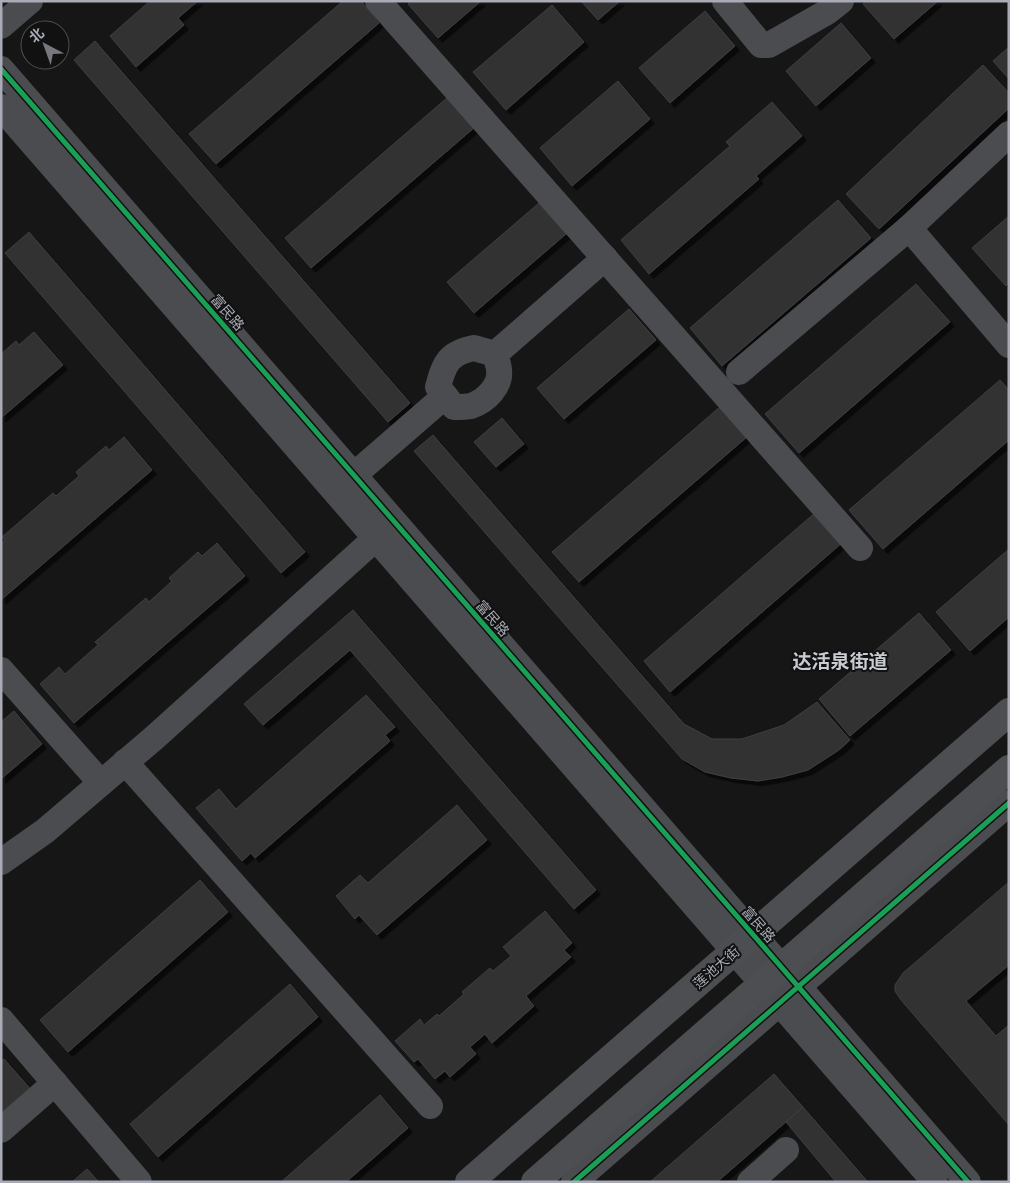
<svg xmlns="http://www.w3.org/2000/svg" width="1010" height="1183" font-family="'Noto Sans','Noto Sans SC',sans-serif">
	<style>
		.building { fill: #313132; stroke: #3f4043; filter: url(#shadow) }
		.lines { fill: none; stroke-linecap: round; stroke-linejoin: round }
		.minor { stroke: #4b4c4f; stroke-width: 26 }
		.major { stroke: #4d4e51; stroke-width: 28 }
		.cycleway-casing { stroke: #111112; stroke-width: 8 }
		.cycleway { stroke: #1a9f57; stroke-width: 5 }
		.labels { text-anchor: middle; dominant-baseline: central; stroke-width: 4; stroke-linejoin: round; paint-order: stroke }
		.street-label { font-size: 14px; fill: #a9acb6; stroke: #111112 }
		.district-label { font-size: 19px; font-weight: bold; fill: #c9cbd2; stroke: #111112 }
	</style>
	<defs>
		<filter id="shadow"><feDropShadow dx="4.5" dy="4.5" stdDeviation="0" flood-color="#0009"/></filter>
	</defs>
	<rect width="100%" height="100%" fill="#161617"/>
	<!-- building -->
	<g class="building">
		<path d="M150 1H198L178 18 184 25 136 67 110 36Z"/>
		<path d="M343 1H361L379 23 216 164 189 134Z"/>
		<path d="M411 1H481L438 38 408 4Z"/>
		<path d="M581 1H620L598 20Z"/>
		<path d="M867 1H938L894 39 863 4Z"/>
		<path d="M552 5 584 42 506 110 473 72Z"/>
		<path d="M705 11 735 46 670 103 639 68Z"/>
		<path d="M841 23 871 58 816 106 786 71Z"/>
		<path d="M95 41 410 403 388 422 74 60Z"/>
		<path d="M1009 47V79L993 61Z"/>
		<path d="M983 65 1009 93V108L879 229 846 194Z"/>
		<path d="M618 81 650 119 572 186 540 148Z"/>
		<path d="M448 97 475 127 311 268 285 238Z"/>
		<path d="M772 102 802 136 756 176 759 179 649 274 621 240 730 146 726 142Z"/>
		<path d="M838 200 871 238 722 366 690 328Z"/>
		<path d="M539 203 566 234 474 313 447 282Z"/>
		<path d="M1009 216V283L1006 286 972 248Z"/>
		<path d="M29 232 305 552 281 573 5 253Z"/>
		<path d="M916 284 950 322 799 453 765 414Z"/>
		<path d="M629 309 656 340 564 419 537 388Z"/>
		<path d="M34 332 63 365 1 418V354L16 341 19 345Z"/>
		<path d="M1000 380 1009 390V440L883 549 849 510Z"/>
		<path d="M721 406 748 436 579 582 552 552Z"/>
		<path d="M502 418 524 444 496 467 474 442Z"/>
		<path d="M433 435 684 724 712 739H742L784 725 817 702 850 740 839 750 808 770 782 777 758 781 731 778 705 772 682 759 414 451Z"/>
		<path d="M124 437 152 470 1 600V543L5 540 2 537 53 493 56 496 79 476 76 472 106 446 109 450Z"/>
		<path d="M816 512 843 542 670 692 644 661Z"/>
		<path d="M217 543 245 576 74 723 40 684 59 667 65 674 98 645 95 642 146 598 149 602 172 581 169 578 198 552 202 556Z"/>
		<path d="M1009 549V617L970 651 936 612Z"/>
		<path d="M353 610 596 890 574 909 350 650 263 725 244 704Z"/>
		<path d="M919 613 951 650 850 736 819 699Z"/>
		<path d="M366 695 395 727 385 735 390 741 255 858 251 853 242 861 196 808 219 789 236 809Z"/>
		<path d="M14 711 42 744 1 779V722Z"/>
		<path d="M457 805 487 840 377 935 359 915 355 919 336 896 360 875 368 883Z"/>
		<path d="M200 880 228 912 68 1052 40 1020Z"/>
		<path d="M1009 882V965L966 1001 996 1036 1009 1025V1125L901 1000 895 991V985L903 973Z"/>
		<path d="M545 911 572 943 564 950 571 957 526 996 534 1006 492 1043 485 1034 470 1047 476 1054 450 1077 445 1071 435 1079 418 1059 414 1062 395 1041 420 1019 424 1025 437 1014 439 1016 464 994 462 992 490 968 493 971 511 956 503 947Z"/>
		<path d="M290 984 318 1017 158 1157 130 1124Z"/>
		<path d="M4 1059 33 1092 1 1119V1062Z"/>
		<path d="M774 1074 803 1107 717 1182H650Z"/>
		<path d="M380 1095 408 1128 346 1182H281Z"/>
		<path d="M803 1107 868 1182H836L786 1122Z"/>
		<path d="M87 1169 99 1182H72Z"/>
	</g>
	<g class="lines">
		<!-- minor -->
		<g class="minor">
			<path d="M378 1 860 548"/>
			<path d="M725 1 761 45H769L827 12 841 1"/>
			<path d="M1 26 30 1"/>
			<path d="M1 69 968 1182"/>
			<path d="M1 107 935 1182"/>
			<path d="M909 228 1009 345"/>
			<path d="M474 348 495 354C496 359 499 365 499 370 501 386 486 401 471 406 466 407 460 407 454 407L438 387C444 363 449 353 474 348Z"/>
			<path d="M495 354 605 258"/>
			<path d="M739 372 909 228 1009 134"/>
			<path d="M354 475 445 396"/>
			<path d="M1 670 101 783"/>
			<path d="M125 762 430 1106"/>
			<path d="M1 862 45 831 154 738 376 538"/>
			<path d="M1 1020 139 1182"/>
			<path d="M1 1130 55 1083"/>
			<path d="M574 1182 1009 803"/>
			<path d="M750 1182 786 1150"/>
		</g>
		<!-- major -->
		<g class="major">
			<path d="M469 1182 1009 712"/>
			<path d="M535 1182 1009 769"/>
		</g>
		<!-- cycleway casing -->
		<g class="cycleway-casing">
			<g id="cycleway">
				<path d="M1 69 968 1182"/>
				<path d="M574 1182 1009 803"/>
			</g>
		</g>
		<!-- cycleway -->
		<use href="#cycleway" class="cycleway"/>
	</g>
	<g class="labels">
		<!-- street labels -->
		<g class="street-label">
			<text transform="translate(228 312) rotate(49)">富民路</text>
			<text transform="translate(493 618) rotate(49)">富民路</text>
			<text transform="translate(759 924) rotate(49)">富民路</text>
			<text transform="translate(716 967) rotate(-41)">莲池大街</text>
		</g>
		<!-- district labels -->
		<g class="district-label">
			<text x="840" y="661">达活泉街道</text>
		</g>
	</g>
	<!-- border -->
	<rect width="1010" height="1183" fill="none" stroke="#a9acb6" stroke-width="5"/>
	<!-- north arrow -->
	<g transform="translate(45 45) rotate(319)"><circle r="24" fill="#111112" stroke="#4e4f54"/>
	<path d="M0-4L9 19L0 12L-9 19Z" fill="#76787e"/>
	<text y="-8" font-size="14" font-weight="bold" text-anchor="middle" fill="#a9acb6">北</text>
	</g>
</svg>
